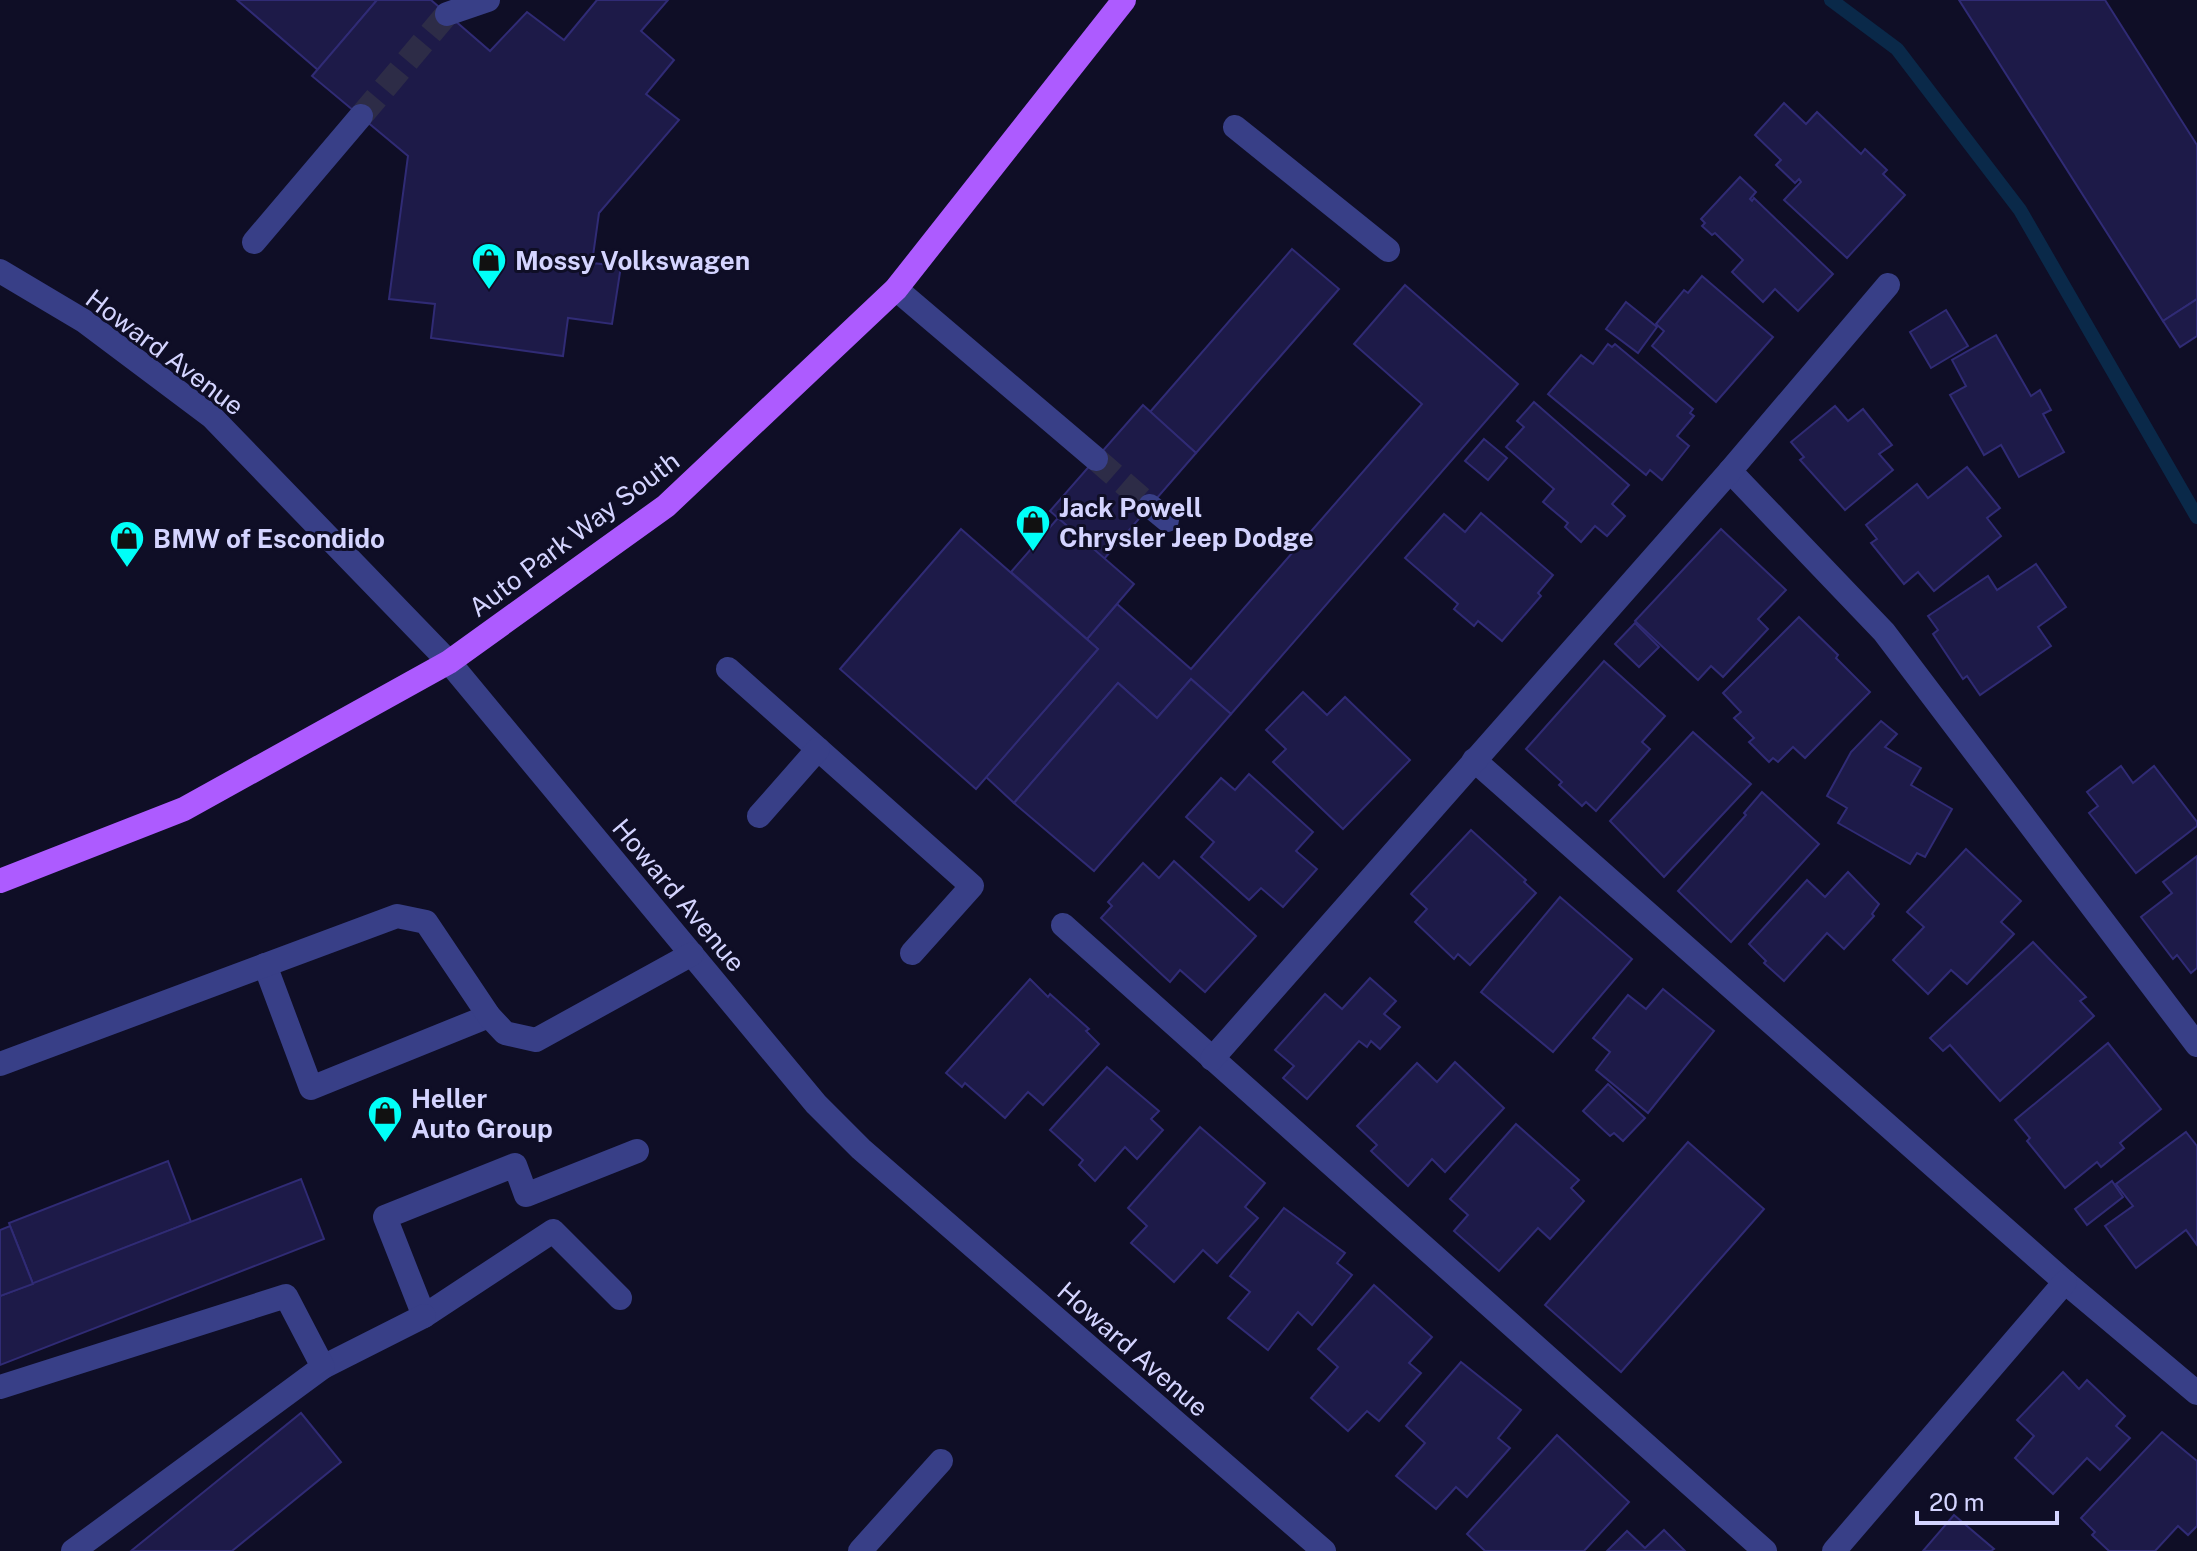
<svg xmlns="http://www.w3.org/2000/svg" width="2197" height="1551" font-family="'Public Sans',sans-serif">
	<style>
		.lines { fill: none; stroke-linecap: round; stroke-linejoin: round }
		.stream { stroke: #0a2949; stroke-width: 14 }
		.building { fill: #1d1a48; stroke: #302b75; stroke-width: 2 }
		.minor-tunnel { stroke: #2d2c47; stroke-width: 24; stroke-dasharray: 24 12; stroke-linecap: butt }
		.minor { stroke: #383f87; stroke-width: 24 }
		.major { stroke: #ad5bff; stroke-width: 24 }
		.labels { text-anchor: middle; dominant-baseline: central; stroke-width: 6; stroke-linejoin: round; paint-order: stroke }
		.poi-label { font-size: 26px; font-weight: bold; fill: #d4d4ff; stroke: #0f0e26; text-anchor: start }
		.street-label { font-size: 26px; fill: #d4d4ff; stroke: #0f0e26 }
	</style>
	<rect width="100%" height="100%" fill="#0f0e26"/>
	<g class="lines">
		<!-- stream -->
		<path class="stream" d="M1831 0 1897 49 2020 210 2197 517"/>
	</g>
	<!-- building -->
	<g class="building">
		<path d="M237 0H377L318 70Z"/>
		<path d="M377 0H431L490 51 527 12 564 40 597 0H668L641 31 674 60 646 94 679 120 599 213 592 263 621 266 612 324 568 318 563 356 431 338 435 304 389 299 408 156 312 76Z"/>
		<path d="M1959 0H2105L2197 145V299L2163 321Z"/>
		<path d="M1784 103 1806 124 1817 112 1861 154 1865 149 1887 170 1883 174 1905 195 1847 258 1784 200 1801 182 1799 179 1795 183 1776 165 1781 160 1755 135Z"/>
		<path d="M1740 177 1756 192 1750 199 1752 201 1754 198 1833 274 1798 311 1775 289 1763 302 1732 272 1743 260 1715 233 1712 235 1702 226 1705 223 1701 219Z"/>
		<path d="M1292 249 1339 289 1196 453 1150 412Z"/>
		<path d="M1702 276 1773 337 1716 402 1652 346 1664 331 1656 324 1684 290 1688 293Z"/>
		<path d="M1405 285 1518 384 1231 714 1191 679 1157 718 1118 683 1014 803 986 777 1098 649 1087 639 1117 604 1191 669 1422 404 1354 344Z"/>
		<path d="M2197 299V336L2180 347 2163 321Z"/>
		<path d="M1626 302 1657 327 1638 353 1606 329Z"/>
		<path d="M1946 310 1968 346 1931 368 1910 332Z"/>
		<path d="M1996 335 2031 396 2040 390 2051 410 2043 414 2064 452 2019 477 2001 445 1984 455 1950 395 1966 386 1952 360Z"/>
		<path d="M1608 344 1612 347 1615 344 1693 409 1690 413 1694 416 1677 436 1689 446 1662 480 1650 470 1646 475 1548 394 1581 355 1593 364Z"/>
		<path d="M1534 402 1629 485 1612 504 1625 516 1607 536 1595 526 1581 542 1565 527 1568 523 1543 502 1554 489 1506 447 1524 427 1517 421Z"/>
		<path d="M1143 405 1196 453 1104 559 1050 511Z"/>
		<path d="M1835 406 1848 421 1863 409 1892 445 1879 454 1893 470 1845 510 1800 460 1804 457 1791 442Z"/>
		<path d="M1484 439 1507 458 1488 480 1465 461Z"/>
		<path d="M1967 467 2000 508 1987 518 2001 536 1934 591 1918 572 1904 584 1871 543 1877 539 1866 525 1917 484 1928 498Z"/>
		<path d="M1481 513 1553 575 1538 593 1541 596 1502 641 1478 621 1474 626 1454 609 1458 604 1405 558 1444 514 1465 532Z"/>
		<path d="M1058 518 1134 584 1087 639 1011 572Z"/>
		<path d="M961 529 1098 649 976 789 840 669Z"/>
		<path d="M1721 529 1786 590 1758 619 1768 629 1723 677 1711 666 1698 680 1635 621Z"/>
		<path d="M2036 564 2066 607 2038 627 2051 646 1980 695 1967 676 1963 679 1933 634 1938 630 1928 616 1988 576 1997 590Z"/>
		<path d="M1799 617 1838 655 1836 658 1870 692 1805 758 1793 747 1778 762 1773 758 1769 762 1749 742 1754 738 1734 718 1741 712 1723 693Z"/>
		<path d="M1635 623 1659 647 1639 667 1615 644Z"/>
		<path d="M1604 661 1665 716 1642 742 1650 749 1596 811 1586 802 1582 806 1559 785 1562 782 1526 749Z"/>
		<path d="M1191 679 1231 714 1094 871 1014 803 1118 683 1157 718Z"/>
		<path d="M1303 692 1327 715 1345 697 1410 760 1343 829 1273 762 1286 749 1266 730Z"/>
		<path d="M1881 721 1897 734 1885 747 1921 768 1911 785 1952 809 1925 857 1917 853 1910 864 1838 823 1847 808 1827 796 1851 752Z"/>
		<path d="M1693 732 1751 784 1664 877 1610 821Z"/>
		<path d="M2121 766 2133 783 2154 766 2197 822V826L2136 873 2089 813 2098 806 2087 792Z"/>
		<path d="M1249 774 1313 832 1296 851 1317 869 1283 907 1261 888 1249 900 1201 857 1214 842 1186 817 1221 778 1235 790Z"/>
		<path d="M1762 792 1819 844 1731 942 1678 891 1746 815 1744 813Z"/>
		<path d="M1471 830 1526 880 1524 882 1536 893 1470 965 1458 954 1454 959 1415 922 1427 909 1411 894Z"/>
		<path d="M1966 849 2021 901 2001 922 2014 934 1967 984 1951 970 1928 994 1893 960 1924 927 1907 912Z"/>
		<path d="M2197 856V968L2191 973 2177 955 2173 959 2141 917 2172 893 2163 882Z"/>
		<path d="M1174 861 1256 936 1205 992 1180 970 1170 982 1101 918 1112 906 1108 902 1143 863 1159 878Z"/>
		<path d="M1848 872 1879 904 1872 914 1874 916 1844 949 1827 933 1784 981 1764 963 1766 961 1749 944 1807 880 1825 897Z"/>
		<path d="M1560 897 1632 959 1553 1052 1481 992Z"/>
		<path d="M2033 942 2086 997 2080 1001 2094 1016 2000 1101 1950 1045 1943 1051 1930 1038Z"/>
		<path d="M1370 978 1396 1001 1384 1014 1400 1027 1380 1049 1371 1041 1367 1047 1359 1041 1307 1099 1283 1078 1294 1066 1275 1050 1325 994 1342 1009Z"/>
		<path d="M1030 979 1048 997 1050 994 1089 1029 1086 1031 1099 1044 1043 1105 1028 1092 1005 1118 965 1083 962 1087 946 1073Z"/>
		<path d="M1663 989 1714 1031 1648 1113 1596 1070 1610 1052 1593 1038 1628 995 1646 1009Z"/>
		<path d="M2108 1043 2161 1109 2120 1143 2124 1148 2101 1167 2097 1162 2065 1188 2027 1141 2030 1138 2015 1120Z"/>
		<path d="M1455 1062 1504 1108 1445 1172 1432 1159 1408 1186 1371 1151 1377 1145 1357 1126 1417 1063 1437 1082Z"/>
		<path d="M1107 1067 1159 1111 1151 1119 1163 1130 1137 1159 1125 1147 1095 1181 1079 1165 1083 1160 1050 1130Z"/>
		<path d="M1608 1084 1645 1118 1623 1141 1614 1133 1610 1136 1583 1111Z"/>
		<path d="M1516 1124 1579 1180 1571 1188 1584 1201 1550 1239 1538 1228 1499 1271 1454 1231 1468 1215 1450 1199Z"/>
		<path d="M1200 1127 1265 1183 1245 1207 1258 1218 1217 1263 1203 1250 1174 1282 1131 1243 1147 1226 1128 1208Z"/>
		<path d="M2186 1132 2197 1146V1245L2186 1230 2136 1268 2105 1226 2133 1206 2116 1184Z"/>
		<path d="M1688 1142 1764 1209 1621 1372 1545 1305Z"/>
		<path d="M168 1161 191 1222 33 1284 9 1223Z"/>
		<path d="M301 1179 324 1239 0 1365V1296Z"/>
		<path d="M2112 1181 2123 1197 2087 1225 2075 1209Z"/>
		<path d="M1284 1208 1345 1253 1337 1263 1352 1275 1312 1325 1298 1312 1268 1350 1228 1318 1250 1292 1230 1276Z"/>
		<path d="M10 1226 33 1284 0 1296V1230Z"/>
		<path d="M1374 1285 1432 1337 1409 1363 1421 1373 1379 1421 1367 1411 1348 1431 1311 1398 1338 1367 1318 1349Z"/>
		<path d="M1461 1362 1521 1410 1498 1438 1510 1448 1467 1497 1456 1487 1436 1509 1396 1476 1425 1443 1406 1426Z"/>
		<path d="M2063 1372 2079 1389 2087 1380 2125 1416 2116 1426 2130 1438 2100 1470 2087 1458 2053 1494 2015 1458 2034 1436 2017 1420Z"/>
		<path d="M301 1413 341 1462 232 1551H131Z"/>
		<path d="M2162 1432 2197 1461V1526L2188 1535 2178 1526 2155 1551H2109L2092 1535 2095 1532 2081 1518Z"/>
		<path d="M1557 1435 1629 1502 1584 1551H1485L1467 1534Z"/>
		<path d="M1954 1515 1994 1549 1991 1551H1923Z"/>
		<path d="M1664 1530 1685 1551H1607L1627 1531 1645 1548Z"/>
	</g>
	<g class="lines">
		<!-- minor-tunnel -->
		<g class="minor-tunnel">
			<path d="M361 116 447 14"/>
			<path d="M1096 459 1150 506"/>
		</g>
		<!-- minor -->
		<g class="minor">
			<path d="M447 14 488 0"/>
			<path d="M1235 127 1388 250"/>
			<path d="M254 242 361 116"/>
			<path d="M0 271 84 321 212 417 449 662 816 1104 861 1149 1324 1551"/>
			<path d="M896 289 1096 459"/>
			<path d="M1730 471 1884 632 2197 1045"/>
			<path d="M1150 506 1167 520"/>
			<path d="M728 669 972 886 912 953"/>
			<path d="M1474 760 2065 1282 2197 1393"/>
			<path d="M759 816 818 749"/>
			<path d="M1063 925 1765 1551"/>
			<path d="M265 965 311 1088 489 1016"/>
			<path d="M1212 1059 1730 471 1888 285"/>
			<path d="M0 1064 397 916 426 922 489 1016 505 1033 536 1040 692 954"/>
			<path d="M620 1298 553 1231 424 1316 385 1217 515 1165 526 1195 637 1151"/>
			<path d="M323 1367 424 1316"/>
			<path d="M0 1387 286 1296 323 1367 73 1551"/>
			<path d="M860 1551 941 1461"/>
			<path d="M1834 1551 2065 1282"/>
		</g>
		<!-- major -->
		<path class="major" d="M0 881 184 809 449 662 666 506 896 289 1124 0"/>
	</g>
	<!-- icons -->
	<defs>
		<g id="shop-pin" transform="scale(1.8)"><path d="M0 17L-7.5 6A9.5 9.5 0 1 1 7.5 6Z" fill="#00fff8" stroke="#0f0e26"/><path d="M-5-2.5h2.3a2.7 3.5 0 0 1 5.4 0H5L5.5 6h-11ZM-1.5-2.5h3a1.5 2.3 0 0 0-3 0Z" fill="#111"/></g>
	</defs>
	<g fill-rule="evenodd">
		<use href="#shop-pin" x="489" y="260"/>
		<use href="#shop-pin" x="1033" y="522"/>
		<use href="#shop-pin" x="127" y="538"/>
		<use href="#shop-pin" x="385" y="1113"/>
	</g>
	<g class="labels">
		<!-- poi labels -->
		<g class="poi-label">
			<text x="515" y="260">Mossy Volkswagen</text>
			<text x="1059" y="507">Jack Powell<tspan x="1059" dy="30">Chrysler Jeep Dodge</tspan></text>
			<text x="153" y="538">BMW of Escondido</text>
			<text x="411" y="1098">Heller<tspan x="411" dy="30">Auto Group</tspan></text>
		</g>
		<!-- street labels -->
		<g class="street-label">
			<text transform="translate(165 352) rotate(37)">Howard Avenue</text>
			<text transform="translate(574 534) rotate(-37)">Auto Park Way South</text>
			<text transform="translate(679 895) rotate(50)">Howard Avenue</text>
			<text transform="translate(1133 1349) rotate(41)">Howard Avenue</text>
		</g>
	</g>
	<!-- scale -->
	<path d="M1917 1511v12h140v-12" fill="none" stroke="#d4d4ff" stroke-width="4"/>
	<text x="1929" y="1511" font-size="24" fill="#d4d4ff" stroke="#0f0e26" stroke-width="6" paint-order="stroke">20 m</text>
</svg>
